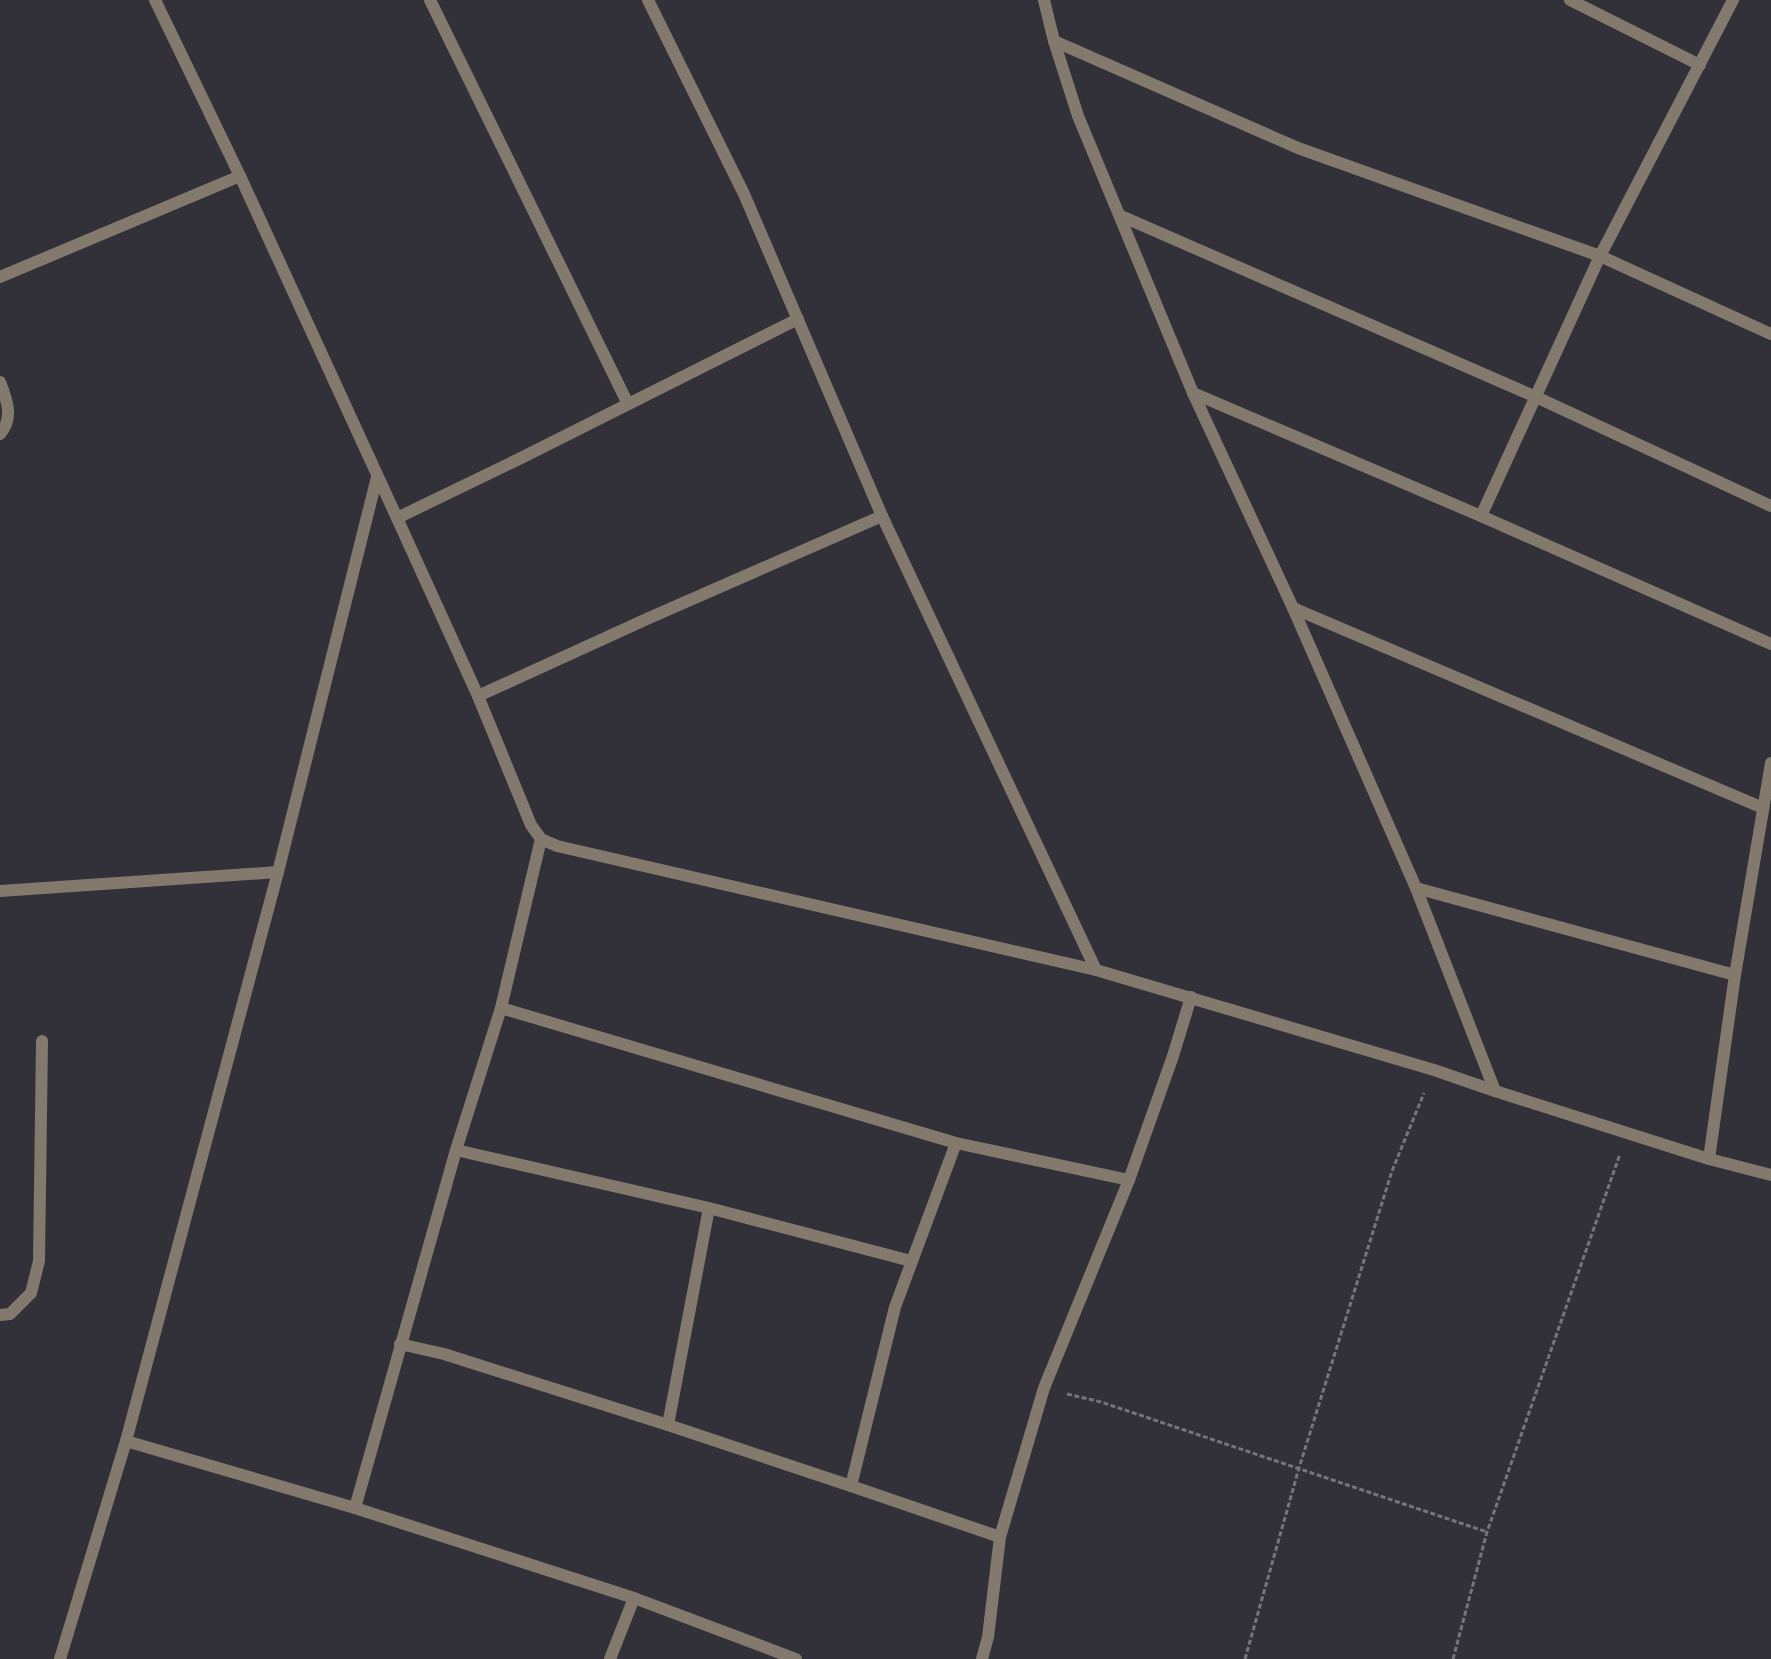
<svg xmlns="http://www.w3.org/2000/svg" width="1771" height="1659" font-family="'Work Sans',sans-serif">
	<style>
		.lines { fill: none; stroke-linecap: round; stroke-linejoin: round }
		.path { stroke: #76757c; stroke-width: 3; stroke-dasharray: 5 2.5; stroke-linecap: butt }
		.minor { stroke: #83796d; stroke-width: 12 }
	</style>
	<rect width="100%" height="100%" fill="#323139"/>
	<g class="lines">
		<!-- path -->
		<g class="path">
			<path d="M1067 1394 1101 1402 1487 1532"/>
			<path d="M1245 1659 1299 1468 1392 1171 1424 1093"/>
			<path d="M1453 1659 1487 1532 1620 1154"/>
		</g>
		<!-- minor -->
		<g class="minor">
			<path d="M155 0 240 176 397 518 478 696 531 825 541 839 557 846 1096 970 1434 1070 1495 1091"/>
			<path d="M430 0 628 404"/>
			<path d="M648 0 744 194 882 516 1096 970"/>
			<path d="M1044 0 1054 41 1078 116 1193 393 1293 608 1416 888 1495 1091 1709 1159 1771 1175"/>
			<path d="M1570 0 1700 65"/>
			<path d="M1054 41 1298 148 1600 256 1771 334"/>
			<path d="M1121 216 1536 397 1771 506"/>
			<path d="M0 277 240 176"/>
			<path d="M0 382C7 400 14 418 0 434"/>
			<path d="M1193 393 1481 516 1600 256 1733 0"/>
			<path d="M1481 516 1771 644"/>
			<path d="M397 518 521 458 798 319"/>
			<path d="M1293 608 1763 808"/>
			<path d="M478 696 649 618 882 516"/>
			<path d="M541 839 501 1008 956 1143 1129 1180 1044 1388 1000 1537 988 1637 982 1659"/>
			<path d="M1416 888 1735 975"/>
			<path d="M0 891 278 872"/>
			<path d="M456 1150 709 1208 668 1425 851 1486 1000 1537"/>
			<path d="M1709 1159 1735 975 1771 763"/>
			<path d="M1129 1180 1173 1056 1191 997"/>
			<path d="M709 1208 911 1261"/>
			<path d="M0 1315 10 1314 31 1293 39 1261 42 1041"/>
			<path d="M400 1344 444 1354 668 1425"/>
			<path d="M126 1441 355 1508 634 1598 796 1659"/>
			<path d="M851 1486 895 1307 956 1143"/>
			<path d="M355 1508 456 1150 501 1008"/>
			<path d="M60 1659 126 1441 278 872 377 477"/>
			<path d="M610 1659 634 1598"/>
		</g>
	</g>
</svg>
